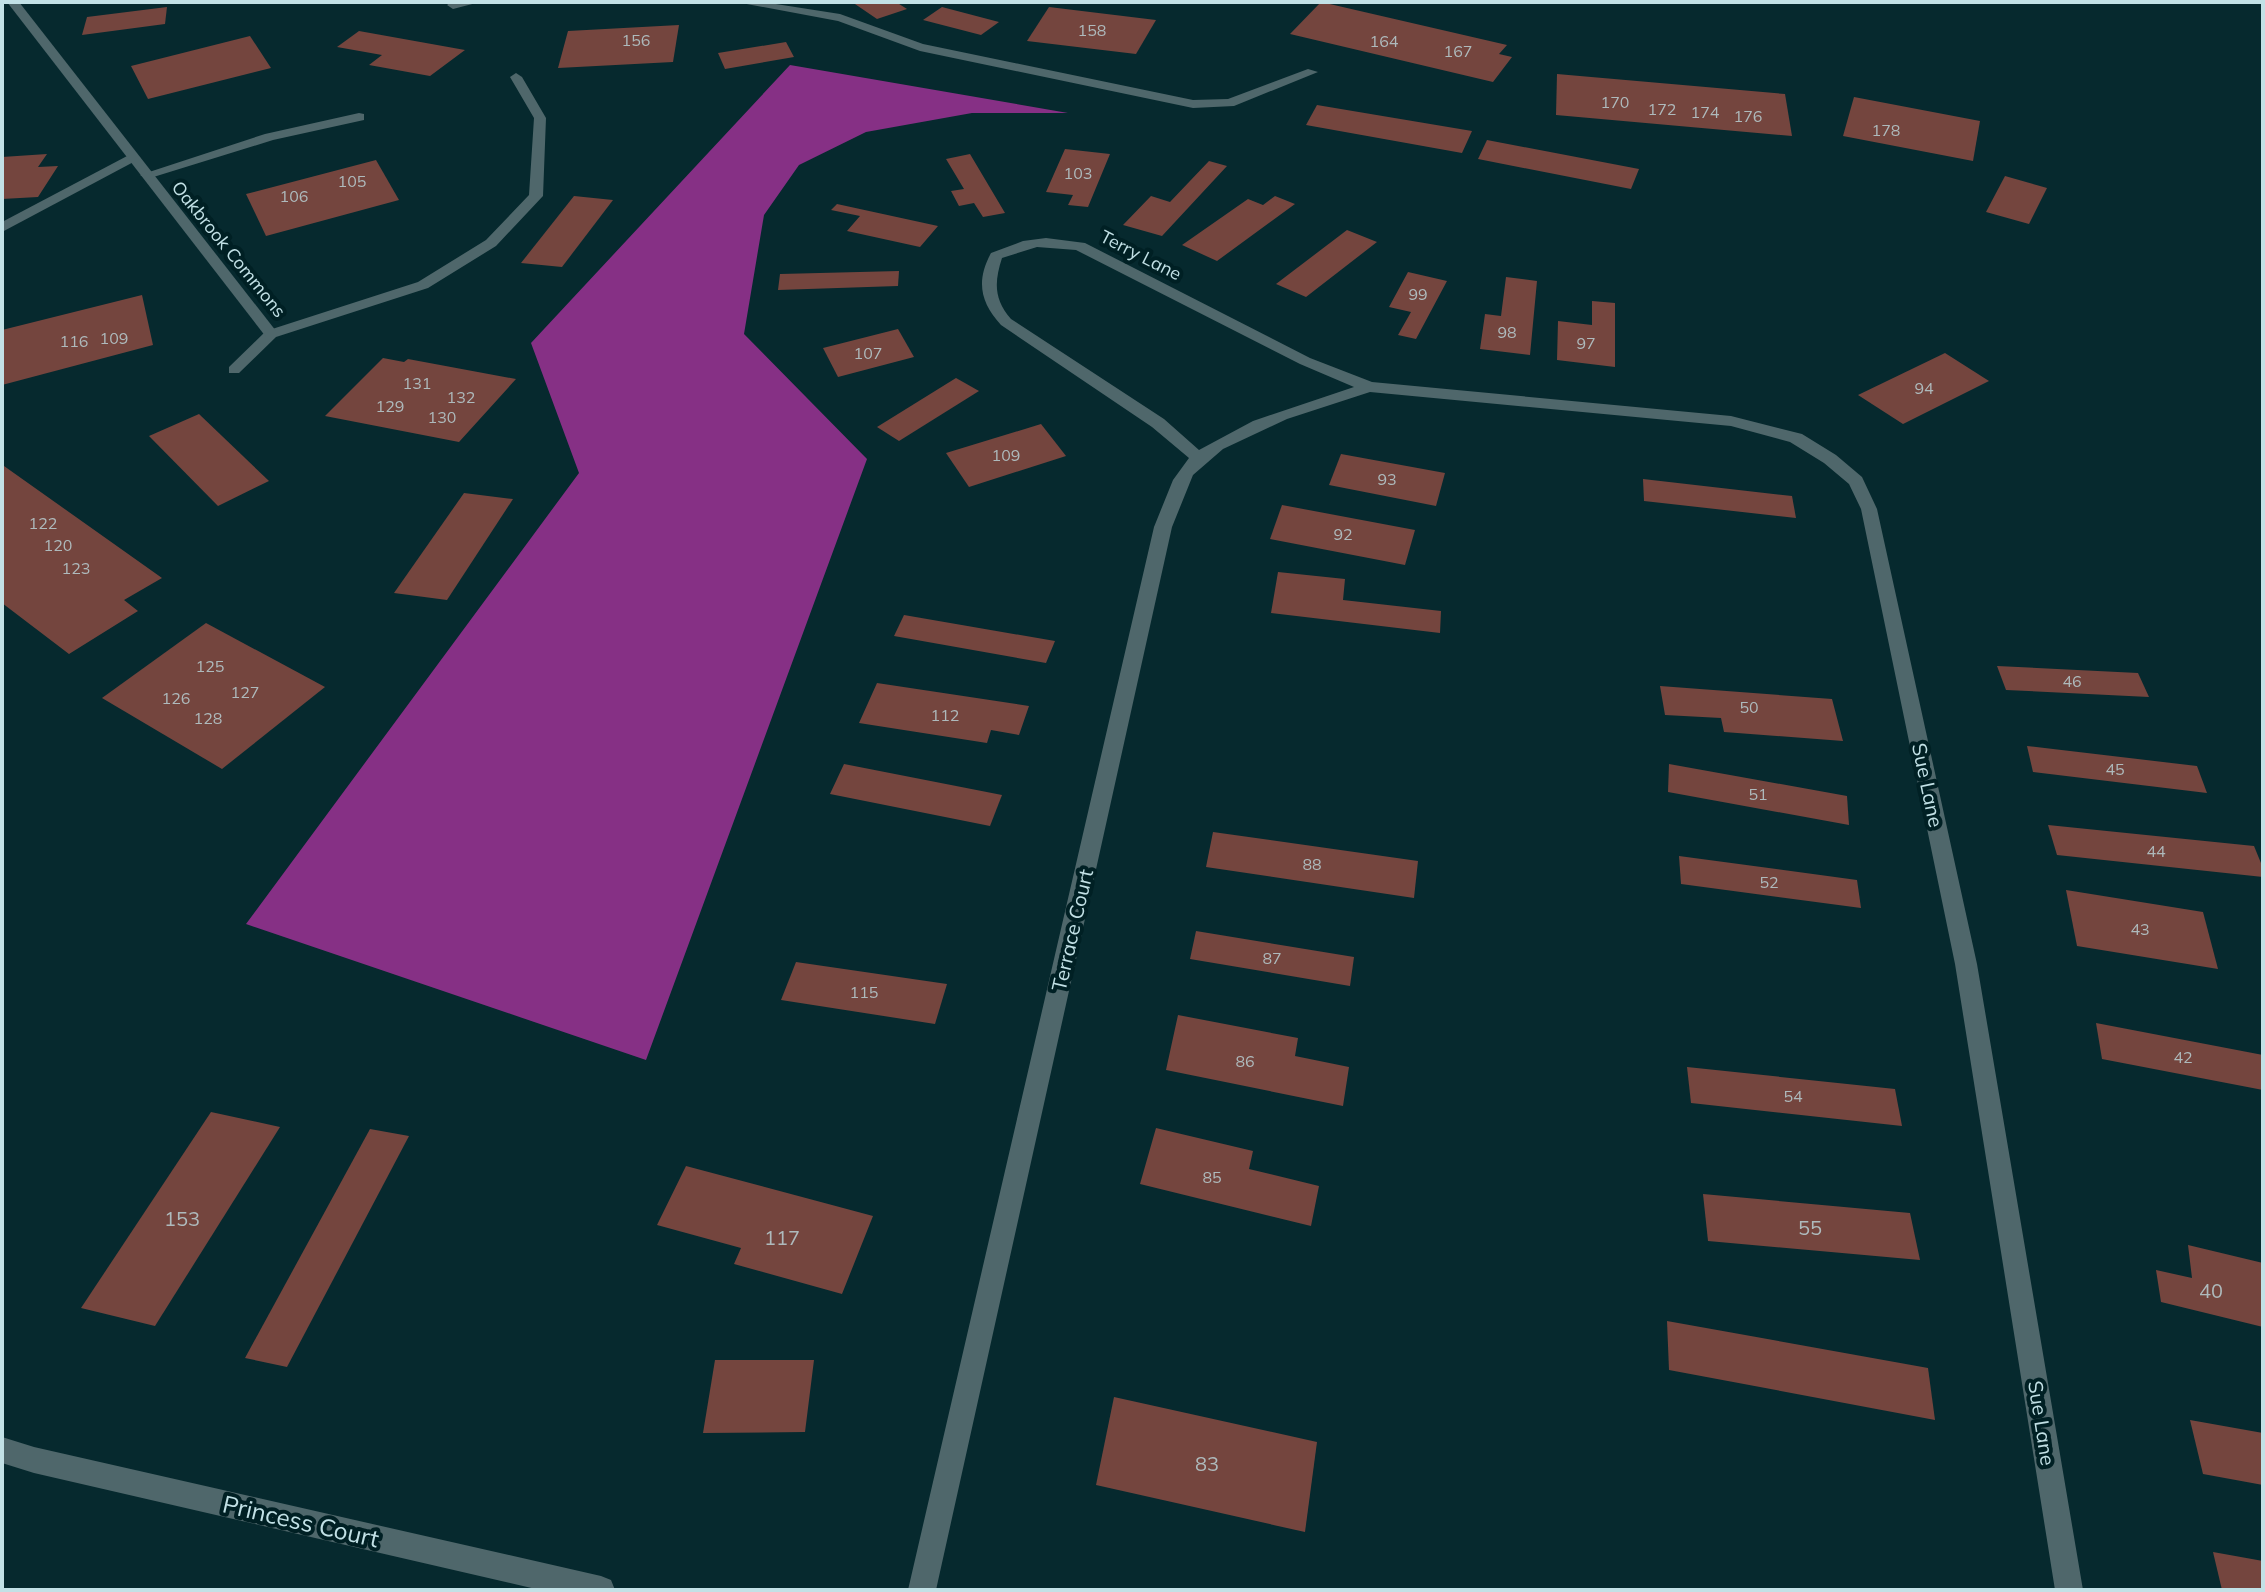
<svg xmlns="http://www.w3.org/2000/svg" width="2265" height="1592" font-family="Mulish,sans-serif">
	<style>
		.forest { fill: #863085 }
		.building { fill: #74453e }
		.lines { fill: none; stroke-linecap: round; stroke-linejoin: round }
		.lane { fill: #4f676b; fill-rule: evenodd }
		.street { fill: #4f676b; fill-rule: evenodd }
		.labels { text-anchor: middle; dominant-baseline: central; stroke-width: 8; stroke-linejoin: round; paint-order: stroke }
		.number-label { font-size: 16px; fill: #aebabc }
		.far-street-label { font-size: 18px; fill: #c2e1e6; stroke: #002024 }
		.street-label { font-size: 20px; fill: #c2e1e6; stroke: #002024 }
		.near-number-label { font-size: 20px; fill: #aebabc }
		.near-street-label { font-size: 24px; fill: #c2e1e6; stroke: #002024 }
	</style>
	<rect width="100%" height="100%" fill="#06292e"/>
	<!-- forest -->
	<path class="forest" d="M790 65 1068 113H972L866 132 799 165 764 215 744 334 867 459 646 1060 246 924 579 473 531 343Z"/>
	<!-- building -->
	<g class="building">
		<path d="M852 2H896L907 9 877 19Z"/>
		<path d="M1321 2 1507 45 1499 54 1512 57 1493 82 1290 34Z"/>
		<path d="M167 7 165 24 82 35 87 17Z"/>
		<path d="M942 7 999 22 981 35 923 20Z"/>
		<path d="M1049 7 1156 20 1136 54 1027 41Z"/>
		<path d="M679 25 673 62 558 68 568 31Z"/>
		<path d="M359 31 465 50 430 76 369 65 382 55 337 47Z"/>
		<path d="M250 36 271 68 148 99 131 66Z"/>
		<path d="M786 42 794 57 725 69 718 53Z"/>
		<path d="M1557 74 1785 94 1792 136 1556 115Z"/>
		<path d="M1854 97 1980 121 1973 161 1843 136Z"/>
		<path d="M1317 105 1472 131 1462 153 1306 125Z"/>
		<path d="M1487 140 1639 169 1631 189 1478 159Z"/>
		<path d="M1065 149 1110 154 1088 207 1068 205 1073 195 1046 192Z"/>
		<path d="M47 154 38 167 58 166 38 197 2 199V157Z"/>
		<path d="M970 154 1005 213 983 217 974 203 959 206 951 191 964 189 946 159Z"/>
		<path d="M376 160 399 200 266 236 246 194Z"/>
		<path d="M1209 161 1227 166 1162 236 1123 225 1151 196 1170 202Z"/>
		<path d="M2005 176 2047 188 2029 224 1986 212Z"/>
		<path d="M574 196 613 200 562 267 521 263Z"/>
		<path d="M1275 196 1295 204 1217 261 1182 245 1248 199 1263 205Z"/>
		<path d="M837 204 938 226 920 247 847 231 860 216 831 210Z"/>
		<path d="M1347 230 1377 242 1306 297 1276 284Z"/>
		<path d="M899 271 898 286 778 290 780 274Z"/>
		<path d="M1408 272 1447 281 1416 339 1398 335 1411 312 1389 307Z"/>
		<path d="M1506 277 1537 281 1530 355 1480 349 1485 314 1501 316Z"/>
		<path d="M142 295 153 345 2 385V330Z"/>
		<path d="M1592 301 1615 303V367L1557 360 1558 321 1592 325Z"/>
		<path d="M898 329 914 357 838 377 823 348Z"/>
		<path d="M1945 353 1989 381 1903 424 1858 395Z"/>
		<path d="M383 358 404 362 408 359 516 379 459 442 325 416Z"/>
		<path d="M956 378 979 391 899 441 877 427Z"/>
		<path d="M199 414 269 481 218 506 149 436Z"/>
		<path d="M1041 424 1066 456 969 487 946 453Z"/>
		<path d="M1341 454 1445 473 1436 506 1329 485Z"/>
		<path d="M4 466 162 578 124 600 138 611 69 654 2 603Z"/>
		<path d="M1643 479 1792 496 1796 518 1644 501Z"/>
		<path d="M464 493 513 499 447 600 394 593Z"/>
		<path d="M1282 505 1415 530 1405 565 1270 539Z"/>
		<path d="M1278 572 1345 579 1343 600 1441 611 1440 633 1271 613Z"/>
		<path d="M904 615 1055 641 1046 663 894 636Z"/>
		<path d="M206 623 325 687 222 769 102 698Z"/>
		<path d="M1997 666 2138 673 2149 697 2006 690Z"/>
		<path d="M877 683 1029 706 1019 735 991 730 987 743 859 723Z"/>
		<path d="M1660 686 1832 699 1843 741 1724 732 1721 718 1665 715Z"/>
		<path d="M2027 746 2197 766 2207 793 2033 772Z"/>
		<path d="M844 764 1002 795 990 826 830 794Z"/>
		<path d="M1669 764 1847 796 1849 825 1668 792Z"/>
		<path d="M2048 825 2254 846 2263 868V877L2057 855Z"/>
		<path d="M1213 832 1418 861 1414 898 1206 867Z"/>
		<path d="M1679 856 1857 880 1861 908 1681 884Z"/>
		<path d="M2066 890 2203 912 2218 969 2077 946Z"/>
		<path d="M1196 931 1354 957 1350 986 1190 959Z"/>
		<path d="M796 962 947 984 935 1024 781 1000Z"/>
		<path d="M1178 1015 1298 1038 1295 1056 1349 1067 1343 1106 1166 1070Z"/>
		<path d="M2096 1023 2263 1055V1090L2102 1059Z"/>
		<path d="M1687 1067 1895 1089 1902 1126 1691 1103Z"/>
		<path d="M211 1112 280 1127 155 1326 81 1308Z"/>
		<path d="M1156 1128 1253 1151 1249 1169 1319 1186 1311 1226 1140 1184Z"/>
		<path d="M370 1129 409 1136 287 1367 245 1358Z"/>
		<path d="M686 1166 873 1216 842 1294 734 1264 741 1248 657 1225Z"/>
		<path d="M1703 1194 1910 1213 1920 1260 1708 1241Z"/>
		<path d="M2188 1245 2263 1263V1327L2161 1302 2156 1270 2192 1278Z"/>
		<path d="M1667 1321 1928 1368 1935 1420 1669 1370Z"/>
		<path d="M715 1360H814L805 1432 703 1433Z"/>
		<path d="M1114 1397 1317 1442 1305 1532 1096 1485Z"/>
		<path d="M2190 1420 2263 1433V1485L2203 1474Z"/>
		<path d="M2213 1552 2263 1561V1590H2222Z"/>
	</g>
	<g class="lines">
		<!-- lane -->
		<g class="lane">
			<path d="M451 2H480L453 9 447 5Z"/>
			<path d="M736 2H763L840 14 923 44 1193 100 1228 99 1308 69 1318 72 1234 106 1193 108 920 51 838 21Z"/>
			<path d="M516 73 522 77 546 118 543 196 496 246 428 288 276 337 239 373H229V367L266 331 418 282 486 240 529 195 534 118 510 77Z"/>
			<path d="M359 113 364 114V120L273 140 147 179 140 175 265 134Z"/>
			<path d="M129 155 141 158 2 232V222Z"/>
		</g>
		<!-- street -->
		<g class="street">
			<path d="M7 2H19L276 331V337H266Z"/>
			<path d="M1046 238 1085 243 1310 358 1372 382 1731 416 1802 434 1836 455 1862 477 1877 509 1977 964 2083 1590H2055L1955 964 1861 509 1849 484 1824 463 1790 442 1731 426 1370 392 1287 419 1223 449 1193 475 1172 527 936 1590H908L1154 527 1173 480 1189 458 1152 427 1001 325C980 302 976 281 991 253L1023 241ZM1037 247 1076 250 1300 364 1354 387 1253 421 1199 450 1164 419 1011 319C994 299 994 283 1002 258Z"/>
			<path d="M2 1437 34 1447 601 1576 611 1580 615 1590H540L34 1473 2 1463Z"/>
		</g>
	</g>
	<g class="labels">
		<!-- number labels -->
		<g class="number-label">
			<text x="1092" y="30">158</text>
			<text x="636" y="40">156</text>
			<text x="1384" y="41">164</text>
			<text x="1458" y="51">167</text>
			<text x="1615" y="102">170</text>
			<text x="1662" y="109">172</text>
			<text x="1705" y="112">174</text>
			<text x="1748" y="116">176</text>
			<text x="1886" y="130">178</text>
			<text x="1078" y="173">103</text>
			<text x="352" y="181">105</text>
			<text x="294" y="196">106</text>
			<text x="1418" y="294">99</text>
			<text x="1507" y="332">98</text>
			<text x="114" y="338">109</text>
			<text x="74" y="341">116</text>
			<text x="1586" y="343">97</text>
			<text x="868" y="353">107</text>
			<text x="417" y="383">131</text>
			<text x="1924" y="388">94</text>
			<text x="461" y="397">132</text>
			<text x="390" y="406">129</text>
			<text x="442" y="417">130</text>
			<text x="1006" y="455">109</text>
			<text x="1387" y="479">93</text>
			<text x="43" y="523">122</text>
			<text x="1343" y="534">92</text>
			<text x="58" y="545">120</text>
			<text x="76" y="568">123</text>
			<text x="210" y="666">125</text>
			<text x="2072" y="681">46</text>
			<text x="245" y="692">127</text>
			<text x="176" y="698">126</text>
			<text x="1749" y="707">50</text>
			<text x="945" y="715">112</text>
			<text x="208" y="718">128</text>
			<text x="2115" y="769">45</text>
			<text x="1758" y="794">51</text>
			<text x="2156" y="851">44</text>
			<text x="1312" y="864">88</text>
			<text x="1769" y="882">52</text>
			<text x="2140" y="929">43</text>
			<text x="1272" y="958">87</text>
			<text x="864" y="992">115</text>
			<text x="2183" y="1057">42</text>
			<text x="1245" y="1061">86</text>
			<text x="1793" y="1096">54</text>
			<text x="1212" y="1177">85</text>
		</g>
		<!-- far-street labels -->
		<g class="far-street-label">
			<text transform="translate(229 249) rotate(51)">Oakbrook Commons</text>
			<text transform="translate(1141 255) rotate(27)">Terry Lane</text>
		</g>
		<!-- street labels -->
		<g class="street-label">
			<text transform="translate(1928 785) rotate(78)">Sue Lane</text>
			<text transform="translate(1072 930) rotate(-77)">Terrace Court</text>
			<text transform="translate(2042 1423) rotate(81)">Sue Lane</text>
		</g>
		<!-- near-number labels -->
		<g class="near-number-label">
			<text x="182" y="1218">153</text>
			<text x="1810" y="1227">55</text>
			<text x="782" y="1237">117</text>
			<text x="2211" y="1290">40</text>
			<text x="1207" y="1463">83</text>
		</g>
		<!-- near-street labels -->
		<g class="near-street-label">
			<text transform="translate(301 1521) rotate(13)">Princess Court</text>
		</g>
	</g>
	<!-- border -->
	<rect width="2265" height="1592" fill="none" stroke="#c2e1e6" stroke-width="8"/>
</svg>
